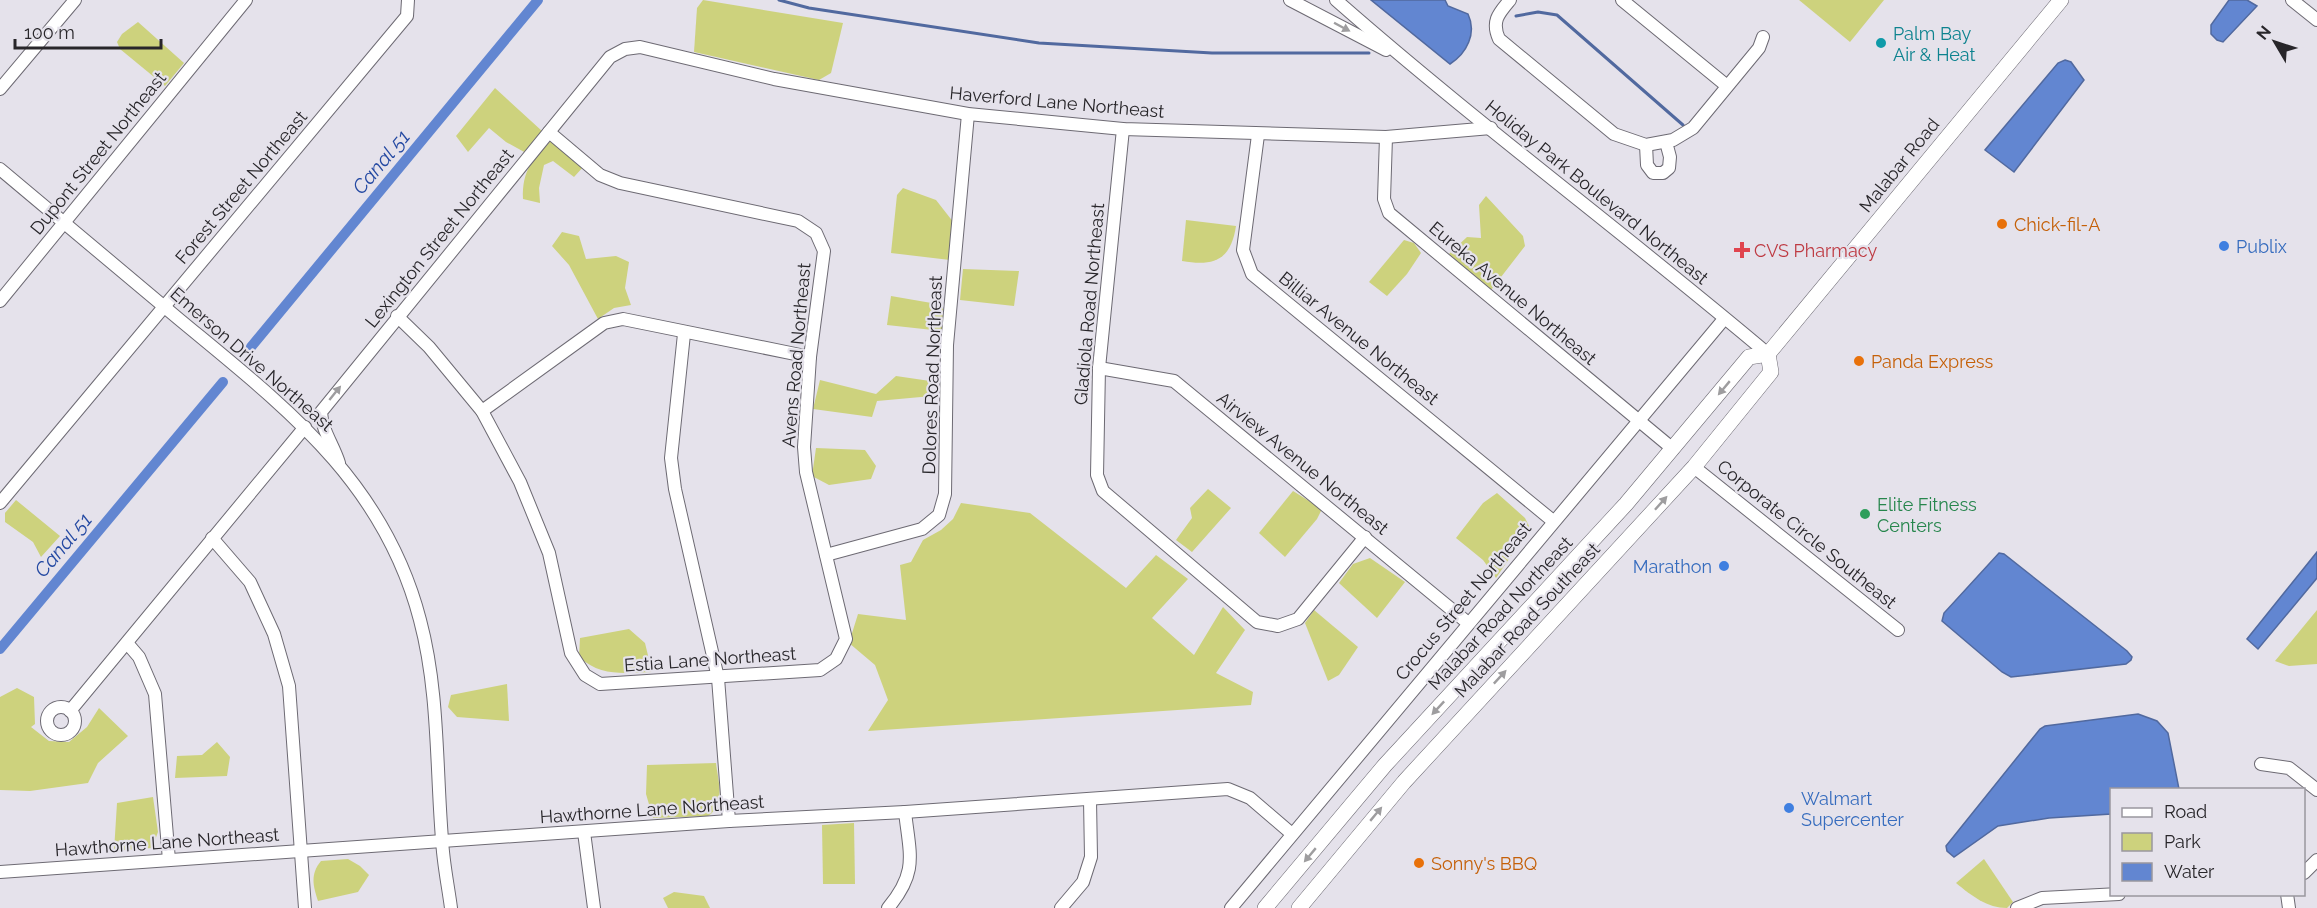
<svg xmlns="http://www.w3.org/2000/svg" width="2317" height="908" font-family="Raleway,sans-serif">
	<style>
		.green { fill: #cdd27d }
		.water { fill: #6286d1; stroke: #51699f; stroke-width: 1.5 }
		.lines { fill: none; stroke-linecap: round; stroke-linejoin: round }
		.stream { stroke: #51699f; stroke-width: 3 }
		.canal { stroke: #6286d1; stroke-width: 10 }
		.minor-casing { stroke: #6d6a73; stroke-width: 14 }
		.major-casing { stroke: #6d6a73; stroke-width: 16 }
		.minor { stroke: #fff; stroke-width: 12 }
		.major { stroke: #fff; stroke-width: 15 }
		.oneway { fill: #9e9d9f }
		.culture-dot { fill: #0f9aa8; stroke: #e5e2eb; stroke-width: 2 }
		.food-dot { fill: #e8710a; stroke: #e5e2eb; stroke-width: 2 }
		.shop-dot { fill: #3f7fe0; stroke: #e5e2eb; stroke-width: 2 }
		.health-dot { fill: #e0444e; stroke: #e5e2eb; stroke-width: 2 }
		.leisure-dot { fill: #2e9e5b; stroke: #e5e2eb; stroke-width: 2 }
		.labels { text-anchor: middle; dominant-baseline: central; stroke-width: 4.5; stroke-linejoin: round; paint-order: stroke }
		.culture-label { font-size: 18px; fill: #0d838f; stroke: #e5e2eb; text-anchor: start }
		.street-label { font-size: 18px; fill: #28262a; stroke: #e5e2eb }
		.food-label { font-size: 18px; fill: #c56008; stroke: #e5e2eb; text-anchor: start }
		.shop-label { font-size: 18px; fill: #366cbe; stroke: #e5e2eb; text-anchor: start }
		.health-label { font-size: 18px; fill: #be3a42; stroke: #e5e2eb; text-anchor: start }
		.leisure-label { font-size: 18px; fill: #27864d; stroke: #e5e2eb; text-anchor: start }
		.water-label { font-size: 20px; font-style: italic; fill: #2449a2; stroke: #e5e2eb }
	</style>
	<rect width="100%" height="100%" fill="#e5e2eb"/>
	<!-- green -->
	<g class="green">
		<path d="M703 0 843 23 831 73 819 80 694 52 697 8Z"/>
		<path d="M1799 0H1884L1850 42Z"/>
		<path d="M138 22 184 63 165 86 120 49 117 42 122 34Z"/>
		<path d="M495 88 542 131 526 153 506 142 489 128 468 152 456 136Z"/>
		<path d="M553 139 584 166 574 177 553 161 544 165 539 188 540 203 523 199C522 170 533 158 553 139Z"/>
		<path d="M903 188 936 200 954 223 950 260 891 253 897 195Z"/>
		<path d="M1486 196 1523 236 1525 246 1491 290 1449 254 1467 237 1481 238 1479 205Z"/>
		<path d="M1186 220 1236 226C1231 259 1215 267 1182 261Z"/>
		<path d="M562 232 579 236 586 259 616 256 629 262 625 288 631 305 614 308 598 319 569 265 552 246Z"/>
		<path d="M1404 240 1414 243 1421 253 1407 274 1387 296 1369 282Z"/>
		<path d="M963 269 1019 271 1014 306 960 300Z"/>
		<path d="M891 296 943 305 942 331 887 325Z"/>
		<path d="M896 376 930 381 932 396 877 401 872 417 813 409 820 380 876 394Z"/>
		<path d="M816 448 865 450 876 466 871 479 829 485 812 476Z"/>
		<path d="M1208 489 1231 508 1192 552 1176 540 1192 518 1190 508Z"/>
		<path d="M1293 491 1322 509 1317 519 1285 557 1259 533Z"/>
		<path d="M1497 493 1525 518 1530 528 1496 578 1483 560 1456 538 1483 503Z"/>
		<path d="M16 500 60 536 41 557 33 542 5 522V513Z"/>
		<path d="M961 503 1030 513 1126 588 1156 555 1188 579 1152 618 1194 655 1223 607 1245 630 1216 673 1253 692 1251 705 868 731 888 700 875 665 849 643 858 614 906 620 900 565 911 562 923 540 941 530 953 519Z"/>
		<path d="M1370 558 1405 582 1377 618 1339 583 1353 564Z"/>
		<path d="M1314 610 1358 647 1339 675 1328 681 1305 623Z"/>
		<path d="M2317 610V664L2289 666 2275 661Z"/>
		<path d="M629 629 645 643 652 672C624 673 601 677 579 657L580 638Z"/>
		<path d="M507 684 509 721 457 717 448 707 451 695Z"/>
		<path d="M17 688 34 697 35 724 31 727 49 741 69 742 87 727 99 708 128 736 98 763 88 783 30 791 0 790V697Z"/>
		<path d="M217 742 230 757 227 776 175 778 177 756 202 755Z"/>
		<path d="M716 763C718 781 726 804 708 816L653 818 646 794 647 765Z"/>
		<path d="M153 797 158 832 152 848 114 851 117 803Z"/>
		<path d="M854 823 855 884H823L822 825Z"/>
		<path d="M348 859 360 866 369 875 358 892 318 901C313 886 310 874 321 861Z"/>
		<path d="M1984 859 2013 902 2007 908C1987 908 1972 896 1956 883Z"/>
		<path d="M674 892 704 896 710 908H668L663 898Z"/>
	</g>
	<!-- water -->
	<g class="water">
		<path d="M1371 0H1445L1448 6 1468 14C1477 33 1467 53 1450 64Z"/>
		<path d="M2229 0H2247L2257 6 2223 42 2217 40 2211 34V25Z"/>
		<path d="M2065 60 2071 62 2084 80 2014 172 1985 150 2058 63Z"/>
		<path d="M2317 552V578L2258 649 2247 639Z"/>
		<path d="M1999 553 2004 554 2127 651 2132 657 2131 660 2126 664 2011 677 2002 672 1942 621 1944 613Z"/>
		<path d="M2138 714 2157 721 2168 733 2179 789 2112 790 2111 814 2049 818 1998 826 1954 857 1947 851 1946 846 2040 729 2045 726Z"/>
	</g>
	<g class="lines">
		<!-- stream -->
		<g class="stream">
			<path d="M779 0 809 8 1039 43 1212 53H1369"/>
			<path d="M1516 16 1538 12 1557 15 1683 125"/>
		</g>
		<!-- canal -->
		<g class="canal">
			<path d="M251 347 538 0"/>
			<path d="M0 649 223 382"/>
		</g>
		<!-- minor casing -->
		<g class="minor-casing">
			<g id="minor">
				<path d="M1290 0 1386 50"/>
				<path d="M1336 0C1476 123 1626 234 1768 354"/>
				<path d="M1510 0C1499 13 1491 21 1499 39L1614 134 1646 145 1673 140 1693 128 1759 48 1763 37"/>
				<path d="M1622 0 1727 86"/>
				<path d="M2292 0 2317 20"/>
				<path d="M0 89 75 0"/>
				<path d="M1123 129 1099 368 1097 475 1103 491 1257 622 1278 626 1298 619 1365 537"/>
				<path d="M1258 135 1243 250 1252 274 1553 521"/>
				<path d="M1386 137 1384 199 1389 213 1673 449"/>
				<path d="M1646 145 1647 165 1653 173H1663L1669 168 1670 157 1666 142"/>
				<path d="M0 169C60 219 120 269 180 320 285 407 384 481 420 620 439 691 436 766 442 839 443 862 448 885 451 908"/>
				<path d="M0 301 246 0"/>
				<path d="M397 316 429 347 482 411 520 482 549 553 571 653 585 675 600 684 820 670 836 659 846 639 806 472 804 447 810 357 824 251 816 233 798 221 620 183 600 175 549 132"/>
				<path d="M684 334 671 458 675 489 718 678 729 821"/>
				<path d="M1099 368 1174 381 1468 623"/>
				<path d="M482 411 604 323 623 319 810 357"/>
				<path d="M339 463C333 444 322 431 321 412L610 57 625 49 640 47 774 79 968 114 1123 129 1386 137 1491 128"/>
				<path d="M1694 467 1898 630"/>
				<path d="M0 503 407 16 408 0"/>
				<path d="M212 538 250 582 274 634 289 686 305 908"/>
				<path d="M826 555 922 529 939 515 945 494 947 345 968 114"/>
				<path d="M127 643 139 657 155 694 169 860"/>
				<circle cx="61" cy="721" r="14"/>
				<path d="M70 711 305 427"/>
				<path d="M2261 764 2289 768 2317 790"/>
				<path d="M584 832 594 908"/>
				<path d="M0 872 729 821 905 812 1228 789 1250 798 1292 834"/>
				<path d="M2304 873 2317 860"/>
				<path d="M2287 894 2289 908"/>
				<path d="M888 908C918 872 910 856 905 812"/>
				<path d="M1061 908 1083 882 1091 857 1090 800"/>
				<path d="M1231 908 1724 319"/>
				<path d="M2017 908 2042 898 2119 894"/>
			</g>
		</g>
		<!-- major casing -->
		<g class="major-casing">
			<g id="major">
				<path d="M1768 354 2061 0"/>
				<path d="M1265 908 1385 765 1626 504 1749 357 1768 354"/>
				<path d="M1299 908 1404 782 1694 467 1771 372 1768 354"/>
			</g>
		</g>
		<!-- minor -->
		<use href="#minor" class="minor"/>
		<!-- major -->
		<use href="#major" class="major"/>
	</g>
	<!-- one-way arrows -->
	<defs><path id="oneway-solid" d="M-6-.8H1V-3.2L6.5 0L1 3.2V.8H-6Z" transform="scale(1.5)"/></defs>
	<g class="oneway">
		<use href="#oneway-solid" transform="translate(1342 27) rotate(28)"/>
		<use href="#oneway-solid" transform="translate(1724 388) rotate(130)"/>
		<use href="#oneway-solid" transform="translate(335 393) rotate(-51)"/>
		<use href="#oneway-solid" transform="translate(1661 503) rotate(-48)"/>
		<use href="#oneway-solid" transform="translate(1500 677) rotate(-47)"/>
		<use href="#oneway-solid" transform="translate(1438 708) rotate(133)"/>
		<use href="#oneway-solid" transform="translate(1376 814) rotate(-50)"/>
		<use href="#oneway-solid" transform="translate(1310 855) rotate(130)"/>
	</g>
	<!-- markers -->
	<circle class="culture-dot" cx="1881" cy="43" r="6"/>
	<g class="food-dot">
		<circle cx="2002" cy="224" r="6"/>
		<circle cx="1859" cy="361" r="6"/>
		<circle cx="1419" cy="863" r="6"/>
	</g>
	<g class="shop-dot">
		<circle cx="2224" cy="246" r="6"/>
		<circle cx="1724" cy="566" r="6"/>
		<circle cx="1789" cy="808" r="6"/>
	</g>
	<path class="health-dot" d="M1739 241h6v6h6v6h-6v6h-6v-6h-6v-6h6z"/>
	<circle class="leisure-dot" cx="1865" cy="514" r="6"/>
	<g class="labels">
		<!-- culture labels -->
		<g class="culture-label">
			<text x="1893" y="33">Palm Bay<tspan x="1893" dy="21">Air &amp; Heat</tspan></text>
		</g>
		<!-- street labels -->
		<g class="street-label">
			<text transform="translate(1057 102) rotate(5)">Haverford Lane Northeast</text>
			<text transform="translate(98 153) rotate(-51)">Dupont Street Northeast</text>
			<text transform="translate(1899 165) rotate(-51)">Malabar Road</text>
			<text transform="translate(241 187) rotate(-50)">Forest Street Northeast</text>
			<text transform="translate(1597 192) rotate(39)">Holiday Park Boulevard Northeast</text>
			<text transform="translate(439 238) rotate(-51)">Lexington Street Northeast</text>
			<text transform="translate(1513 293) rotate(40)">Eureka Avenue Northeast</text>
			<text transform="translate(1089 304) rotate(-85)">Gladiola Road Northeast</text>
			<text transform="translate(1359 338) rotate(39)">Billiar Avenue Northeast</text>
			<text transform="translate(796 355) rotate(-85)">Avens Road Northeast</text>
			<text transform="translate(252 359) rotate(41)">Emerson Drive Northeast</text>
			<text transform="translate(932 375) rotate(-88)">Dolores Road Northeast</text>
			<text transform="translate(1303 463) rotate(39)">Airview Avenue Northeast</text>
			<text transform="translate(1807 534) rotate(39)">Corporate Circle Southeast</text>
			<text transform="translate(1463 601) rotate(-50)">Crocus Street Northeast</text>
			<text transform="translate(1500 613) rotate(-47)">Malabar Road Northeast</text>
			<text transform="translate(1527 620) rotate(-47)">Malabar Road Southeast</text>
			<text transform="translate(710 659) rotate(-4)">Estia Lane Northeast</text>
			<text transform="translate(652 809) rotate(-4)">Hawthorne Lane Northeast</text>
			<text transform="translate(167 842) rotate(-4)">Hawthorne Lane Northeast</text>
		</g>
		<!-- food labels -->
		<g class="food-label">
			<text x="2014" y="224">Chick-fil-A</text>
			<text x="1871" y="361">Panda Express</text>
			<text x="1431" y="863">Sonny's BBQ</text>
		</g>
		<!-- shop labels -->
		<g class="shop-label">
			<text x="2236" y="246">Publix</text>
			<text x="1712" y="566" text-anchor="end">Marathon</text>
			<text x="1801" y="798">Walmart<tspan x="1801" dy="21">Supercenter</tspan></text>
		</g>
		<!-- health labels -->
		<g class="health-label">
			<text x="1754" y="250">CVS Pharmacy</text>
		</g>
		<!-- leisure labels -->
		<g class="leisure-label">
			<text x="1877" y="504">Elite Fitness<tspan x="1877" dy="21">Centers</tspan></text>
		</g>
		<!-- water labels -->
		<g class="water-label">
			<text transform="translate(381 162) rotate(-50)">Canal 51</text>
			<text transform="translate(63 545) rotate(-50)">Canal 51</text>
		</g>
	</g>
	<!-- legend -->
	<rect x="2110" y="788" width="195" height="108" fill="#e5e2eb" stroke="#99979e" stroke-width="1.5"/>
	<rect x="2122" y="808" width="30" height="9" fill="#ffffff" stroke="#99979e" stroke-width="1.5"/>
	<text x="2164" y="818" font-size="18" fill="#28262a">Road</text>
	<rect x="2122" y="833" width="30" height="18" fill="#cdd27d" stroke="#99979e" stroke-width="1.5"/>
	<text x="2164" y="848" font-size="18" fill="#28262a">Park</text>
	<rect x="2122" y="863" width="30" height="18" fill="#6286d1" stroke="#99979e" stroke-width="1.5"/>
	<text x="2164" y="878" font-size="18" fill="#28262a">Water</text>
	<!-- north arrow -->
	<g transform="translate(2275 42) rotate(309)" stroke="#e5e2eb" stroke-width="4.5" paint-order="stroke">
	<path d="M0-4.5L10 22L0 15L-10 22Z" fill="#28262a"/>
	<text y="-9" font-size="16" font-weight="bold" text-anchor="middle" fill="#28262a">N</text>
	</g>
	<!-- scale -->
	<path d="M15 39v9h146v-9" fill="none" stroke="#28262a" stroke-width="3"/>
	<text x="24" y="39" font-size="18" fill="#28262a" stroke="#e5e2eb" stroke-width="4.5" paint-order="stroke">100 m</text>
</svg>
